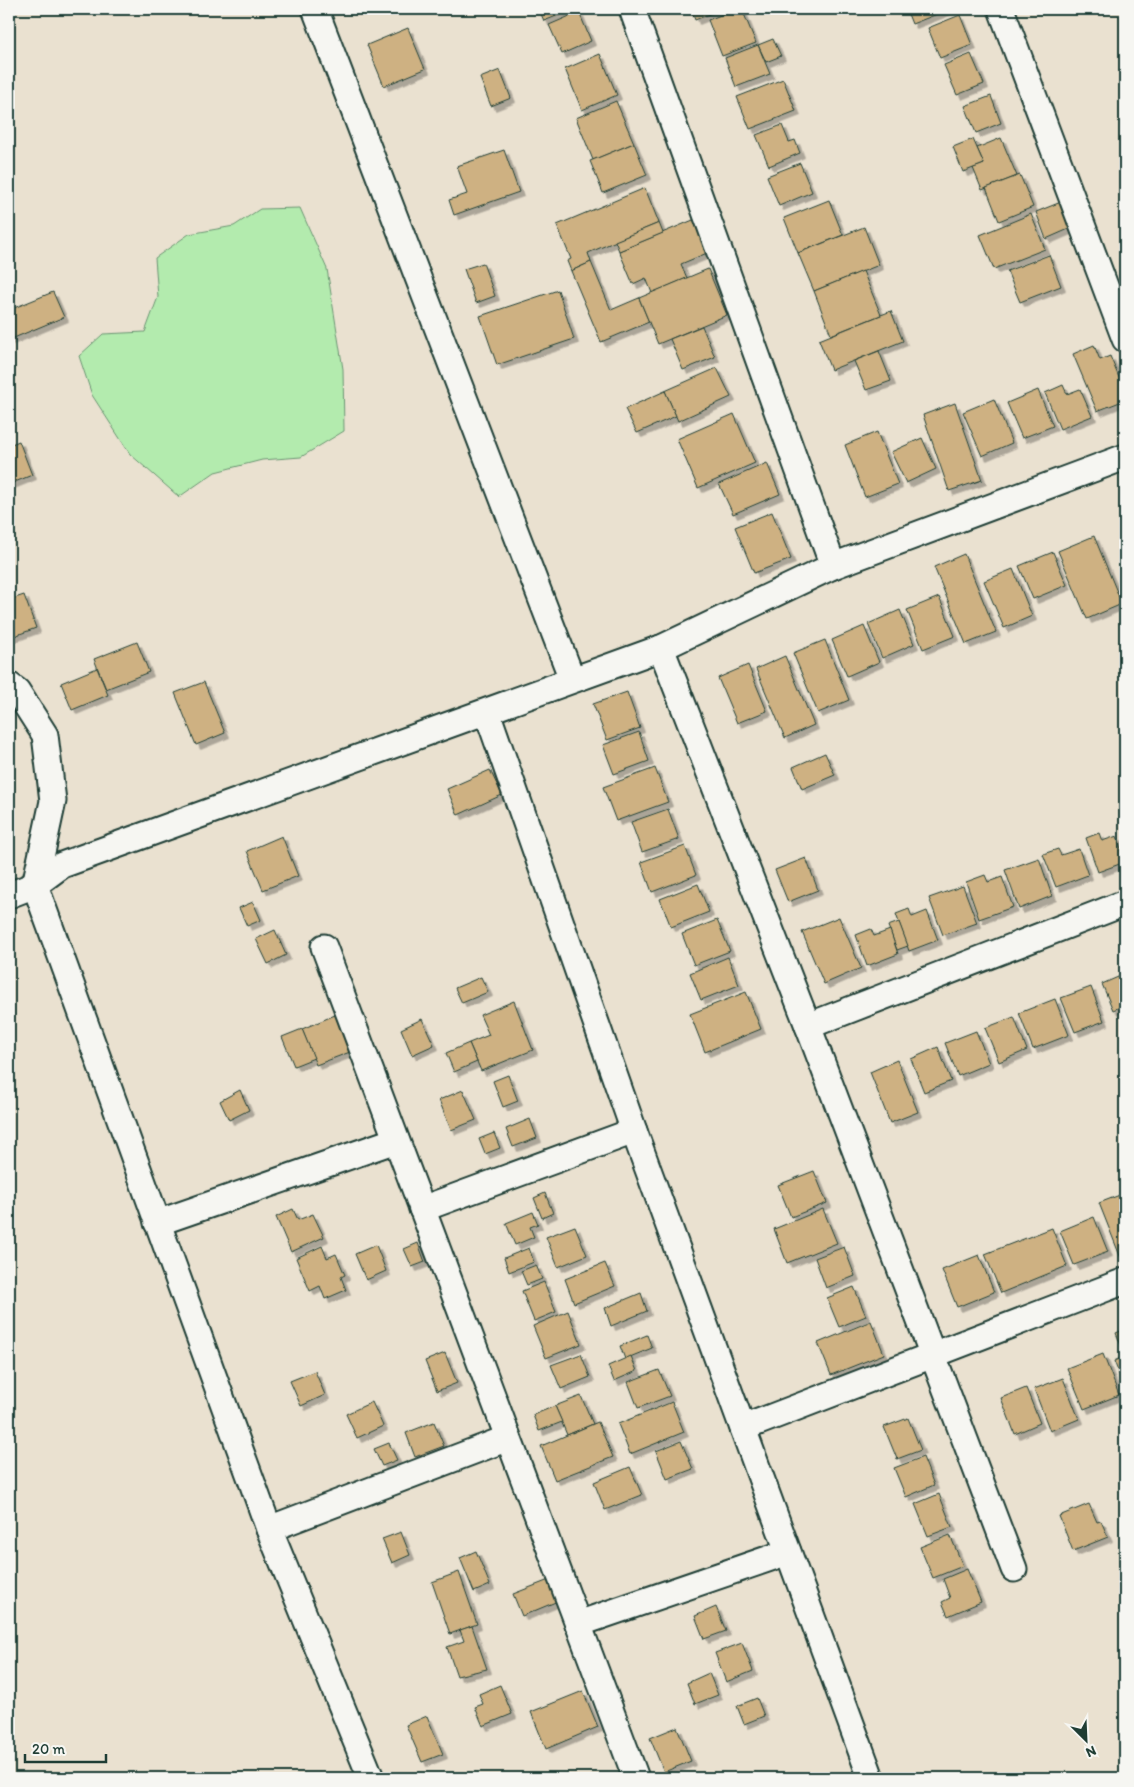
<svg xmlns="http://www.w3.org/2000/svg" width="1134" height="1787" font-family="Itim,sans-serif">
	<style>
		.green { fill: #b3ebae; stroke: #699471 }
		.building { fill: #ceb182; stroke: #1f3d34; filter: url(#shadow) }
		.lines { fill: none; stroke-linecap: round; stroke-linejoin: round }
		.street-casing { stroke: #1f3d34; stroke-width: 29 }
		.street { stroke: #f6f6f2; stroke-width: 25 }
	</style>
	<defs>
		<filter id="shadow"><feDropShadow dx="4.5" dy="4.5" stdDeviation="0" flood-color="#0004"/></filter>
	</defs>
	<rect width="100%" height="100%" fill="#eae1d0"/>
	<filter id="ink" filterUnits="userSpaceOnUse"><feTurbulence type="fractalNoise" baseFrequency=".02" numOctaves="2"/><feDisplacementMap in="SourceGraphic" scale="10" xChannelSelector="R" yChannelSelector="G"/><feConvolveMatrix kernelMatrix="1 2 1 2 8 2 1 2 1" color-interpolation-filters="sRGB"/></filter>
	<g filter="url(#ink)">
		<!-- green -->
		<path class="green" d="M300 208 327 269 343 369 344 431 301 457 262 460 215 472 179 497 130 454 92 395 79 356 103 334 145 332 158 297 155 258 189 234 234 226 260 209Z"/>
		<!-- building -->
		<g class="building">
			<path d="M539 9H574L544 21Z"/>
			<path d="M691 9H722L695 20Z"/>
			<path d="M736 9H742L756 43 722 56 708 20Z"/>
			<path d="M906 9H950L912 24Z"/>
			<path d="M579 12 591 41 562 54 549 25Z"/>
			<path d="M960 15 972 45 940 58 928 28Z"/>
			<path d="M408 28 425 69 384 86 367 45Z"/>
			<path d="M773 39 781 56 766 62 758 45Z"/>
			<path d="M758 45 770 74 736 87 725 58Z"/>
			<path d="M600 54 617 95 582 110 565 69Z"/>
			<path d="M971 54 984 84 957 95 944 65Z"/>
			<path d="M500 70 511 98 491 106 480 78Z"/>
			<path d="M783 79 796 111 750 129 737 97Z"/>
			<path d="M991 96 1001 123 976 133 965 106Z"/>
			<path d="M616 101 634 143 593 160 576 118Z"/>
			<path d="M782 125 789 142 795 140 800 153 769 166 756 135Z"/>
			<path d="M1001 138 1017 176 982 190 973 168 984 164 977 148Z"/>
			<path d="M973 139 984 164 963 172 953 147Z"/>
			<path d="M634 143 647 175 603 193 590 161Z"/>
			<path d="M504 150 519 192 454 215 449 200 467 194 457 166Z"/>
			<path d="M800 163 812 192 779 206 767 176Z"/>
			<path d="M1020 175 1033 207 999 221 986 188Z"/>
			<path d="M645 188 659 223 588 253 591 262 571 271 567 261 571 259 557 225Z"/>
			<path d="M829 200 843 235 798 253 784 218Z"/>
			<path d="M1061 202 1071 228 1046 239 1036 212Z"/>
			<path d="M1031 214 1045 249 994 269 980 235Z"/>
			<path d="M705 215 719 248 681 264 687 278 652 293 646 278 633 284 619 251Z"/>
			<path d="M659 223 663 233 619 251 615 241Z"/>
			<path d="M864 227 879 265 814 291 798 253Z"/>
			<path d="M1049 255 1061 286 1020 302 1007 271Z"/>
			<path d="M591 262 611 310 639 298 649 322 601 342 571 271Z"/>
			<path d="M483 263 495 296 476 303 464 269Z"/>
			<path d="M708 269 727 315 658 344 639 298Z"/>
			<path d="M863 271 881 315 831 335 814 291Z"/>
			<path d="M558 290 574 339 497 365 480 316Z"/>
			<path d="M53 292 64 317 9 340V310Z"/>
			<path d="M891 311 903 341 831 370 819 340Z"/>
			<path d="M702 326 715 357 683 370 670 339Z"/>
			<path d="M1094 345 1100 360 1110 356 1125 392V400L1097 411 1073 354Z"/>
			<path d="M879 351 891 381 866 390 854 361Z"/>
			<path d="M717 368 731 397 678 421 665 391Z"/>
			<path d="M1063 385 1067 394 1080 389 1092 416 1060 429 1045 393Z"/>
			<path d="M1038 390 1053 426 1022 438 1007 403Z"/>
			<path d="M665 391 676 416 637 433 625 409Z"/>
			<path d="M994 399 1012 443 982 456 963 412Z"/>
			<path d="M955 403 982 480 949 491 923 415Z"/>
			<path d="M734 414 755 463 698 488 677 439Z"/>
			<path d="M877 432 898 484 865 497 845 445Z"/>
			<path d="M922 438 936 469 906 483 891 452Z"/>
			<path d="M19 441 32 475 10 484 9 445Z"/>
			<path d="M767 463 780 494 733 514 719 484Z"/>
			<path d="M772 512 791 559 754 573 735 527Z"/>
			<path d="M1094 536 1122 604 1087 619 1058 551Z"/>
			<path d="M1053 552 1067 585 1033 599 1019 566Z"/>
			<path d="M964 554 996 632 966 644 934 567Z"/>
			<path d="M1013 569 1032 616 1004 628 984 581Z"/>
			<path d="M24 595 36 628 9 638V600Z"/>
			<path d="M939 597 955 636 923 649 907 610Z"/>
			<path d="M900 610 914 644 882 658 868 624Z"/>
			<path d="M864 626 879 662 847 676 832 640Z"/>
			<path d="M825 640 849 700 818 713 793 653Z"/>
			<path d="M137 642 149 672 106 689 94 659Z"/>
			<path d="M785 656 814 725 785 738 756 669Z"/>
			<path d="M748 665 767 711 737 723 718 678Z"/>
			<path d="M97 668 108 695 72 710 61 683Z"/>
			<path d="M204 682 225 733 196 745 175 693Z"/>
			<path d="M627 692 640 728 607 740 593 704Z"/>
			<path d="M639 732 649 761 614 774 603 745Z"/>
			<path d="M825 753 835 775 802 789 793 767Z"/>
			<path d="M655 768 668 802 616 821 603 787Z"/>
			<path d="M490 770 502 795 458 815 447 789Z"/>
			<path d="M668 809 679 839 642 852 631 822Z"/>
			<path d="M1099 833 1102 841 1117 836 1125 862 1098 872 1086 838Z"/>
			<path d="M282 836 298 876 263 890 247 851Z"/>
			<path d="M685 846 696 875 652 892 641 862Z"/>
			<path d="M1058 849 1061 855 1079 849 1088 875 1056 887 1043 854Z"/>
			<path d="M806 858 818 890 788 902 775 870Z"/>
			<path d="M1039 858 1052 896 1019 909 1005 870Z"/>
			<path d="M985 875 988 882 1002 877 1013 907 979 919 966 882Z"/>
			<path d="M698 884 709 912 671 927 660 899Z"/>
			<path d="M963 886 977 923 943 935 929 898Z"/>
			<path d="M253 902 261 920 247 926 239 908Z"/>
			<path d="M909 909 912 917 927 911 938 940 909 951 896 914Z"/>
			<path d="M839 917 861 968 824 984 802 932Z"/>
			<path d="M717 920 730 951 694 965 682 934Z"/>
			<path d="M899 922 908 946 897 950 888 926Z"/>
			<path d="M871 929 874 936 890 930 898 954 867 966 856 935Z"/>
			<path d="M275 930 286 955 268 964 256 939Z"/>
			<path d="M728 957 739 985 701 1000 690 973Z"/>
			<path d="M1125 974V1005L1113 1010 1102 984Z"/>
			<path d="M481 977 488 992 462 1003 455 988Z"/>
			<path d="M1091 987 1104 1021 1075 1032 1061 998Z"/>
			<path d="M746 992 761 1029 705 1052 690 1014Z"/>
			<path d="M1055 999 1069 1035 1033 1049 1019 1013Z"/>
			<path d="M514 1001 533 1050 481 1071 469 1043 489 1035 480 1015Z"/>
			<path d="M335 1015 350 1052 316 1065 302 1029Z"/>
			<path d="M1014 1017 1027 1050 999 1062 985 1028Z"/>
			<path d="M422 1019 434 1045 412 1055 401 1029Z"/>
			<path d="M302 1029 314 1058 294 1066 282 1037Z"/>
			<path d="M976 1031 989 1063 958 1076 945 1043Z"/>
			<path d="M469 1043 477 1062 454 1072 446 1053Z"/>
			<path d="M938 1047 951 1081 924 1092 911 1059Z"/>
			<path d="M897 1060 918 1112 890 1123 870 1072Z"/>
			<path d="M508 1075 518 1101 503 1107 493 1081Z"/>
			<path d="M240 1090 249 1110 229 1120 220 1101Z"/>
			<path d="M463 1090 476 1120 451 1130 439 1100Z"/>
			<path d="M530 1119 537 1138 513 1147 506 1129Z"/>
			<path d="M494 1133 500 1148 485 1154 479 1139Z"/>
			<path d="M814 1171 827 1203 791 1217 778 1185Z"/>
			<path d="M545 1193 553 1213 542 1218 534 1198Z"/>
			<path d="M1125 1193V1260L1122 1261 1099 1203Z"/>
			<path d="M293 1209 298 1220 313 1214 324 1237 291 1252 276 1217Z"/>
			<path d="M823 1209 837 1243 787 1263 774 1229Z"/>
			<path d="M533 1212 538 1224 530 1227 534 1237 515 1245 506 1223Z"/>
			<path d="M1094 1217 1108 1252 1074 1265 1060 1231Z"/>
			<path d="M575 1226 587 1255 558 1267 546 1237Z"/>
			<path d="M1052 1228 1067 1266 1001 1293 985 1254Z"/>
			<path d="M418 1243 425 1262 412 1267 404 1249Z"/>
			<path d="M376 1245 386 1271 366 1280 355 1254Z"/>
			<path d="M322 1246 327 1258 336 1254 345 1275 341 1277 346 1290 325 1299 320 1286 310 1291 296 1258Z"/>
			<path d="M844 1247 855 1276 826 1288 815 1258Z"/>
			<path d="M529 1248 534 1262 509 1272 504 1258Z"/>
			<path d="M979 1255 994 1292 957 1307 942 1270Z"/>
			<path d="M605 1263 615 1286 574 1303 565 1279Z"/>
			<path d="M536 1265 542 1279 527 1285 521 1271Z"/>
			<path d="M544 1282 556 1312 534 1321 522 1291Z"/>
			<path d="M854 1287 866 1316 839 1327 827 1298Z"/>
			<path d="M641 1293 647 1311 611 1326 605 1308Z"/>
			<path d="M568 1311 581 1344 546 1358 533 1326Z"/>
			<path d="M871 1321 884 1354 831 1375 818 1343Z"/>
			<path d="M1125 1329V1352L1124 1353 1116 1333Z"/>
			<path d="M647 1335 652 1348 625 1359 620 1346Z"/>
			<path d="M445 1353 457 1383 437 1391 425 1361Z"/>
			<path d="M581 1354 590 1377 561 1389 551 1365Z"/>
			<path d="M1103 1354 1119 1395 1084 1409 1067 1368Z"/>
			<path d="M631 1356 637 1371 614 1381 608 1366Z"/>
			<path d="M1125 1356V1389L1114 1361Z"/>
			<path d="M659 1370 670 1396 638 1408 628 1382Z"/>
			<path d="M315 1371 325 1395 301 1406 290 1381Z"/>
			<path d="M1063 1378 1079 1419 1050 1431 1034 1389Z"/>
			<path d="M1026 1388 1040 1423 1015 1434 1001 1398Z"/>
			<path d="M581 1396 593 1424 567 1435 555 1406Z"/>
			<path d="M372 1402 383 1426 357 1438 346 1414Z"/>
			<path d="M672 1402 684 1432 630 1454 618 1424Z"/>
			<path d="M555 1406 562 1422 539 1431 533 1415Z"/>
			<path d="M908 1418 921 1450 897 1459 884 1427Z"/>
			<path d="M434 1422 444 1446 415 1457 406 1433Z"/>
			<path d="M598 1422 613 1457 555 1480 541 1446Z"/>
			<path d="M681 1441 693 1469 667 1479 656 1451Z"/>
			<path d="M389 1443 397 1460 382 1466 374 1449Z"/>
			<path d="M923 1457 934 1485 906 1497 894 1468Z"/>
			<path d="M630 1467 642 1495 605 1510 594 1482Z"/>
			<path d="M939 1494 952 1527 928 1536 915 1504Z"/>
			<path d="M1089 1504 1097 1522 1101 1521 1108 1537 1073 1551 1059 1516Z"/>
			<path d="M401 1532 410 1555 392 1563 382 1539Z"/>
			<path d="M950 1535 963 1566 933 1578 920 1547Z"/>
			<path d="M476 1551 490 1585 474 1592 460 1558Z"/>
			<path d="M967 1569 981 1602 948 1616 942 1602 950 1598 943 1579Z"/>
			<path d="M459 1572 477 1624 450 1634 432 1582Z"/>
			<path d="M549 1580 558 1601 522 1616 513 1594Z"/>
			<path d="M716 1607 726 1631 704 1639 695 1616Z"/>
			<path d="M472 1626 487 1669 457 1676 447 1647 464 1641 460 1630Z"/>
			<path d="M742 1643 753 1671 726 1682 715 1653Z"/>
			<path d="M709 1673 718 1695 695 1704 687 1683Z"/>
			<path d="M500 1685 512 1714 483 1726 475 1707 483 1704 479 1694Z"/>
			<path d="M583 1691 598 1727 546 1749 531 1712Z"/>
			<path d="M757 1698 764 1716 744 1724 737 1706Z"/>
			<path d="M427 1716 443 1754 422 1762 406 1725Z"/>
			<path d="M677 1727 691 1761 664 1772 650 1738Z"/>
		</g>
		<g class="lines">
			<!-- street casing -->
			<g class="street-casing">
				<g id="street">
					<path d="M315 9 572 679"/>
					<path d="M632 9 833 566"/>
					<path d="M1001 9 1125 339"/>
					<path d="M661 648 808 1026 1014 1569"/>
					<path d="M9 685 17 691 45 735 53 801 35 885 269 1529 371 1778"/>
					<path d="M487 712 634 1131 871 1778"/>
					<path d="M9 895 35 885 62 865 661 648 833 566 1125 457"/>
					<path d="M324 947 636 1778"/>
					<path d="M808 1026 1125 903"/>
					<path d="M422 1209 634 1131"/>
					<path d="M157 1223 396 1140"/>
					<path d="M743 1428 1125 1281"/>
					<path d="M269 1529 508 1438"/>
					<path d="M578 1624 788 1552"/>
				</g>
			</g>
			<!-- street -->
			<use href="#street" class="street"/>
		</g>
	</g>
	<!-- margin -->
	<rect width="1134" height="1787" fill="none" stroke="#f6f6f2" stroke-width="30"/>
	<rect x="15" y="15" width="1104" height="1757" fill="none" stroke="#1f3d34" stroke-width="2" filter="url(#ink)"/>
	<!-- north arrow -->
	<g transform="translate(1086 1740) rotate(156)" stroke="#f6f6f2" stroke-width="4" paint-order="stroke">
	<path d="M0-4L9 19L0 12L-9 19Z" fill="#1f3d34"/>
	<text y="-8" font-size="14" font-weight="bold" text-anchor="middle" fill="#1f3d34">N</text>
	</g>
	<!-- scale -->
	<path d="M25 1754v8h81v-8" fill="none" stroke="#1f3d34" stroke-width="2.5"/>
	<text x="32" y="1754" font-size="15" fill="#1f3d34" stroke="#f6f6f2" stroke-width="4" paint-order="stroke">20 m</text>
</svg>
